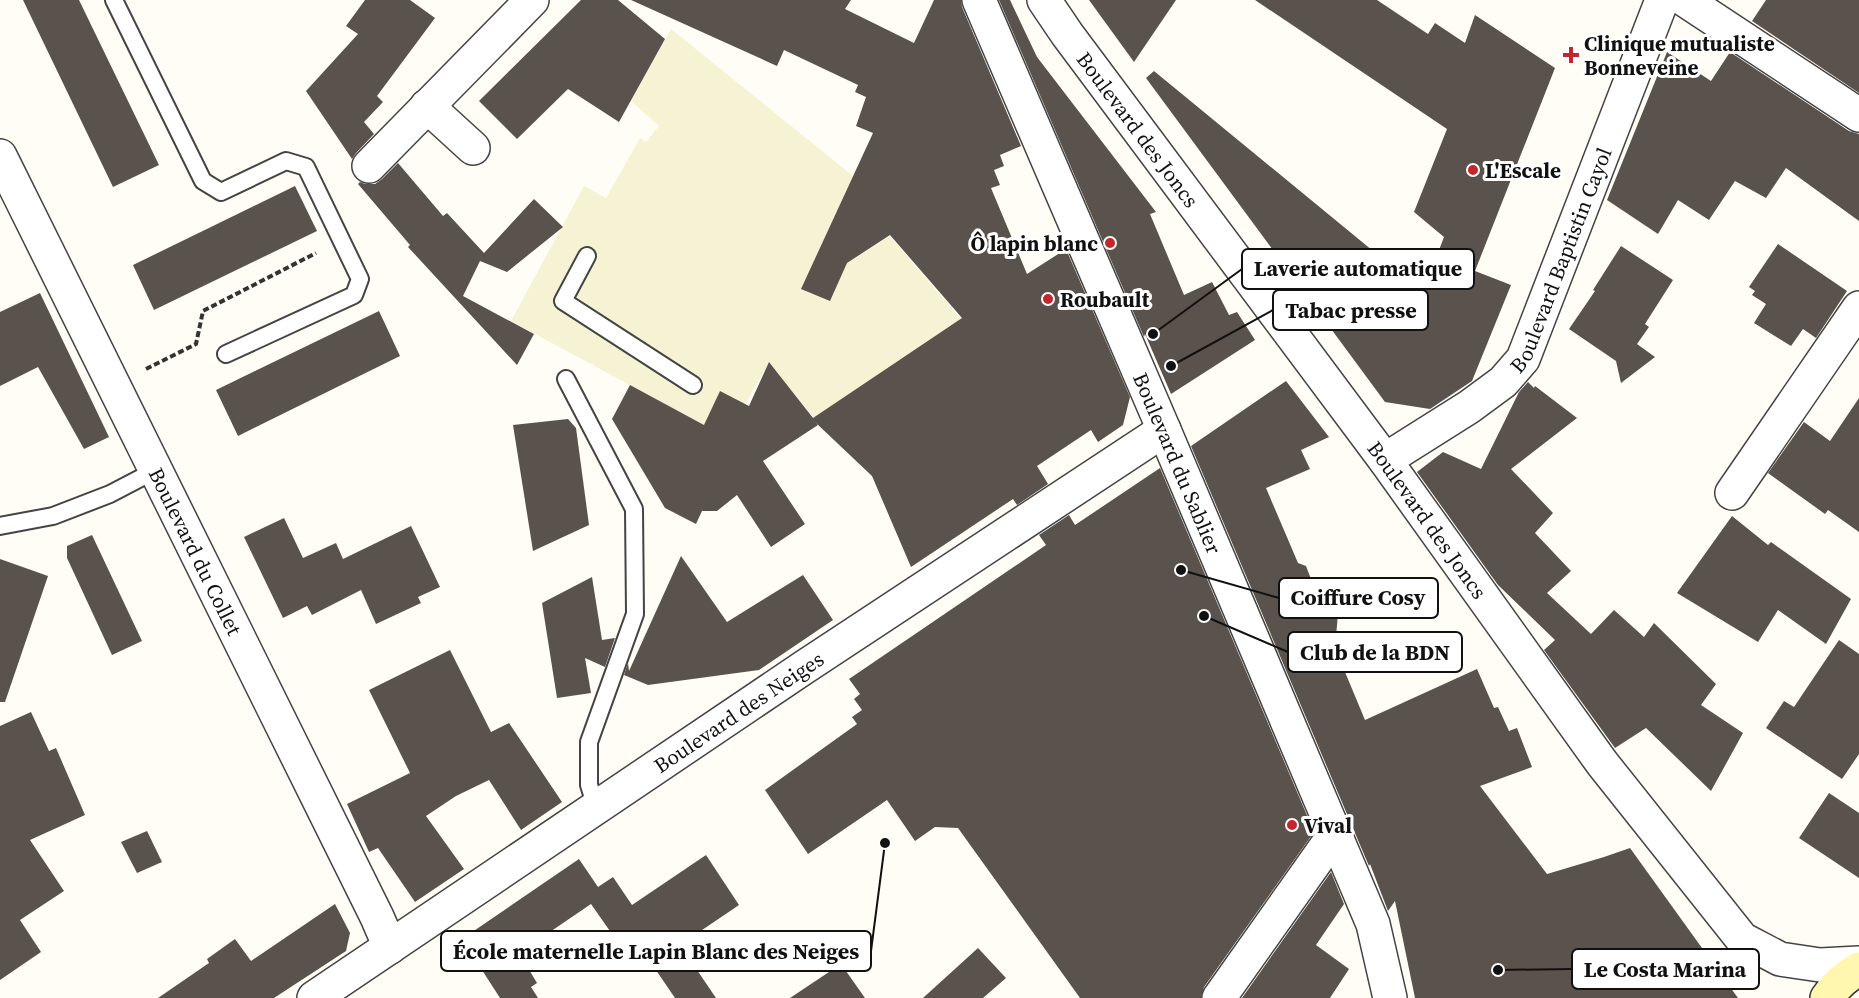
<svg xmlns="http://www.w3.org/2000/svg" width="1859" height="998" font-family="'Source Serif 4',serif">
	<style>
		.farmland { fill: #f6f3d4 }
		.building { fill: #5a524d }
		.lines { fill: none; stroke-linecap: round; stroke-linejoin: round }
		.lane-casing { stroke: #444; stroke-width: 20 }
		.street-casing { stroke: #444; stroke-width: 36 }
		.secondary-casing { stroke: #333; stroke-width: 36 }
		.path { stroke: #333; stroke-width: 4; stroke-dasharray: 6 3; stroke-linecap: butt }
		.lane { stroke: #fff; stroke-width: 16 }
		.street { stroke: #fff; stroke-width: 33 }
		.secondary { stroke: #fff6b0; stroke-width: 33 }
		.poi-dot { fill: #c4262e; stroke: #fff; stroke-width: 2 }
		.labels { text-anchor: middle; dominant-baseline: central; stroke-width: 6; stroke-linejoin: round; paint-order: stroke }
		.poi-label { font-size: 21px; font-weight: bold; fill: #111; stroke: #fff; text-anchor: start }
		.street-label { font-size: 21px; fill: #111; stroke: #fff }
		.leader { fill: none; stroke: #111; stroke-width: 2 }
		.callout-dot { fill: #111; stroke: #fff; stroke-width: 2 }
		.callout { fill: #fff; stroke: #111; stroke-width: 2 }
		.callout-label { font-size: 22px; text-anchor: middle; font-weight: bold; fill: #111 }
	</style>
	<rect width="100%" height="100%" fill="#fffdf5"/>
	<!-- farmland -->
	<path class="farmland" d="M671 29 853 176 847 263 890 236 961 319 823 429 776 371 768 365 745 404 704 425 511 321 584 186 606 198 640 138 646 142 659 126 631 101Z"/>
	<!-- building -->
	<g class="building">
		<path d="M23 0H79L159 165 113 187Z"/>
		<path d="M365 0H410L435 18 377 96 383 102 364 122 374 134 356 153 352 159 306 91 358 34 346 26Z"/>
		<path d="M581 0H618L665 39 619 122 568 89 517 139 479 101Z"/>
		<path d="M631 0H851L845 9 914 43 934 0H961L962 7 1021 146 1000 155 1004 166 994 170 1000 185 991 188 1027 274 1066 249 1130 397 1123 425 1098 442 1091 430 1037 466 1048 484 1017 505 1013 499 911 567 872 476 815 422 818 425 763 461 805 524 771 547 737 495 717 511H702L696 524 665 508 612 419 630 385 704 425 720 391 749 406 769 362 813 418 962 318 890 235 847 263 830 301 801 289 873 133 856 126 866 97 855 92 858 85 784 50 777 66Z"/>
		<path d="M999 0H1010L1037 57 1156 212 1150 214 1184 295 1212 282 1229 315 1237 312 1255 340 1171 394 1145 334 1144 337Z"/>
		<path d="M1089 0H1176L1134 62Z"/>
		<path d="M1255 0H1377L1428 34 1435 23 1465 43 1475 15 1555 68 1475 271 1511 285 1472 381 1430 409 1385 402 1146 78 1154 71 1423 292 1444 237 1414 212 1447 129Z"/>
		<path d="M1766 0H1859V93L1752 21Z"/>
		<path d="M1667 52 1711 81 1730 52 1849 131 1859 134V221L1786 168 1766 198 1735 181 1709 220 1678 200 1658 234 1607 200Z"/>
		<path d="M398 163 443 216 447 213 484 253 534 199 563 227 507 272 480 261 463 296 534 334 517 365 408 247 410 245 358 184 360 182 365 184H375L382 179Z"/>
		<path d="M295 186 317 231 154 310 133 265Z"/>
		<path d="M1778 244 1847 291 1816 338 1803 329 1791 346 1754 323 1766 304 1752 295 1755 291 1749 287Z"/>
		<path d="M1621 246 1673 280 1645 324 1649 327 1637 344 1655 357 1621 383 1616 361 1569 329 1595 291 1593 290Z"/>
		<path d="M40 293 109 437 84 449 38 367 0 386V312Z"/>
		<path d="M379 311 400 356 238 436 216 390Z"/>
		<path d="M1286 381 1329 437 1301 450 1310 469 1266 488 1298 563 1306 566 1319 600 1340 591 1335 648 1365 720 1477 669 1494 708 1498 707 1509 731 1517 728 1532 767 1480 786 1547 874 1604 857 1630 848 1738 998H1415L1395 901 1388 911 1370 864 1369 866 1191 446Z"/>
		<path d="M1528 382 1534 388 1535 386 1577 418 1511 469 1553 513 1535 533 1571 571 1547 593 1591 634 1614 610 1644 637 1654 623 1716 684 1701 705 1743 733 1711 791 1646 728 1615 748 1544 650 1555 640 1498 585 1417 472 1443 452 1481 469 1519 392Z"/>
		<path d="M1859 398V532L1828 510 1825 514 1768 473 1804 422 1830 441Z"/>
		<path d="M568 419 576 428 589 525 533 551 513 425Z"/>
		<path d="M1160 468 1314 832 1204 987 1201 998H1080L958 828 935 827 915 841 887 800 808 854 765 790 857 724 852 717 862 710 854 699 860 694 849 679 1046 545 1039 535 1069 515 1075 525Z"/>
		<path d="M1732 516 1768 545 1771 542 1851 599 1826 644 1778 610 1758 642 1677 593Z"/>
		<path d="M284 518 303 558 336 543 343 559 411 526 440 587 418 597 421 603 376 624 361 590 312 615 307 606 283 618 244 537Z"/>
		<path d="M92 535 142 641 112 655 67 558V546Z"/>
		<path d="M681 556 727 622 803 575 833 620 759 670 648 685 624 675 628 663 629 671Z"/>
		<path d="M0 559 48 576 5 702H0Z"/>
		<path d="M592 577 602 640 615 638 605 667 585 658 591 693 557 698 542 603Z"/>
		<path d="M1839 640 1859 654V754L1842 779 1766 728 1784 701 1794 707Z"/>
		<path d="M450 650 491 732 509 723 562 802 521 830 489 780 456 796 426 816 464 869 415 902 378 848 369 852 347 804 410 773 369 690Z"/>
		<path d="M31 712 49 751 56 748 85 815 30 840 64 891 20 920 41 952 0 980V726Z"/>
		<path d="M1829 793 1859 813V878L1799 838Z"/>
		<path d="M147 831 162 862 137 873 121 842Z"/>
		<path d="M706 855 739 905 680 945 716 998H675L632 935 619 944 591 904 519 953 537 983 531 987 538 998H500L462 939 579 859 598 887 613 877 632 905Z"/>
		<path d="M1331 872 1344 904 1316 945 1349 969 1330 998H1242Z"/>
		<path d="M335 904 350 933 346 951 274 998H158L209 963 207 959 235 939 251 961Z"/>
		<path d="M978 948 1006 978 983 998H923Z"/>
		<path d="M841 964 865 998H790Z"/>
	</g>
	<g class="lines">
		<!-- lane casing -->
		<g class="lane-casing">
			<g id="lane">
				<path d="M114 0 203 181 221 192 286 161 306 167 360 279 354 295 226 354"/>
				<path d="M587 256 563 301 693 385"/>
				<path d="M566 379 634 509 635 614 589 742V785L596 807"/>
				<path d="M0 526 53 516 110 494 156 470"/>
			</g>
		</g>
		<!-- street casing -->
		<g class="street-casing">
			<g id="street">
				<path id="s1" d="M979 0 1164 430 1373 924 1390 998"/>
				<path id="s2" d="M1044 0 1067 34 1385 460 1602 763 1742 939 1780 959 1820 965 1859 963"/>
				<path d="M1685 0 1859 115"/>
				<path d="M427 106 473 148"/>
				<path id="s3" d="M0 156 377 917 390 947"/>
				<path d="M369 166 532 0"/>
				<path id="s4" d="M1385 460 1469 407 1503 382 1523 359 1662 0"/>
				<path d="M1732 493 1859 308"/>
				<path id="s5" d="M314 998 803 668 1164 430"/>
				<path d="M1219 998 1335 834"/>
			</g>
		</g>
		<!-- secondary casing -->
		<g class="secondary-casing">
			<path id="secondary" d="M1827 998C1835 986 1846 976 1859 969"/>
		</g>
		<!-- path -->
		<path class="path" d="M146 369 196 344 203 311 316 253"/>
		<!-- lane -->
		<use href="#lane" class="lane"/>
		<!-- street -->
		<use href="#street" class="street"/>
		<!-- secondary -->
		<use href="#secondary" class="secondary"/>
	</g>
	<!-- markers -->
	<g class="poi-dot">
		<path d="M1568 46h6v6h6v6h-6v6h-6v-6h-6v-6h6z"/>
		<circle cx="1473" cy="170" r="6"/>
		<circle cx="1110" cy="243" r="6"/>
		<circle cx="1048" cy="299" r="6"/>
		<circle cx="1292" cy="825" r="6"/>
	</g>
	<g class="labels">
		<!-- poi labels -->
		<g class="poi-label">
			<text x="1584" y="43">Clinique mutualiste<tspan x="1584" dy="24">Bonneveine</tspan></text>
			<text x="1485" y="170">L'Escale</text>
			<text x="1098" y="243" text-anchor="end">Ô lapin blanc</text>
			<text x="1060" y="299">Roubault</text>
			<text x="1304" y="825">Vival</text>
		</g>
		<!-- street labels -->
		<g class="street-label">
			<text stroke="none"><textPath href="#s2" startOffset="160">Boulevard des Joncs</textPath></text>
			<text stroke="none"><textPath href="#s4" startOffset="278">Boulevard Baptistin Cayol</textPath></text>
			<text stroke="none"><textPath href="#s1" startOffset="504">Boulevard du Sablier</textPath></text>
			<text stroke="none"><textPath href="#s2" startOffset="646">Boulevard des Joncs</textPath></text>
			<text stroke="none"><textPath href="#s3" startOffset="441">Boulevard du Collet</textPath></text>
			<text stroke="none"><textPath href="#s5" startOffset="512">Boulevard des Neiges</textPath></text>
		</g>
	</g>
	<!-- callouts -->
	<path class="leader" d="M1153 334L1242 269M1171 366L1273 310M1181 570L1279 598M1204 616L1288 652M885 843L871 951M1498 970L1572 969"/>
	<g class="callout-dot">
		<circle cx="1153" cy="334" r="6"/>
		<circle cx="1171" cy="366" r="6"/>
		<circle cx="1181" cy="570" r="6"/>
		<circle cx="1204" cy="616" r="6"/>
		<circle cx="885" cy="843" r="6"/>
		<circle cx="1498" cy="970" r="6"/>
	</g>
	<g class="callout">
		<rect x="1242" y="249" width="232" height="40" rx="6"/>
		<rect x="1273" y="290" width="155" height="40" rx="6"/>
		<rect x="1279" y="578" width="159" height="40" rx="6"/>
		<rect x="1288" y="632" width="174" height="40" rx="6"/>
		<rect x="441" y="931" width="430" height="40" rx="6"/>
		<rect x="1572" y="949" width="187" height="40" rx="6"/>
	</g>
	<g class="callout-label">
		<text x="1358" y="276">Laverie automatique</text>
		<text x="1351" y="318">Tabac presse</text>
		<text x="1358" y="605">Coiffure Cosy</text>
		<text x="1375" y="660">Club de la BDN</text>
		<text x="656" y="959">École maternelle Lapin Blanc des Neiges</text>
		<text x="1665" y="977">Le Costa Marina</text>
	</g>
</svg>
